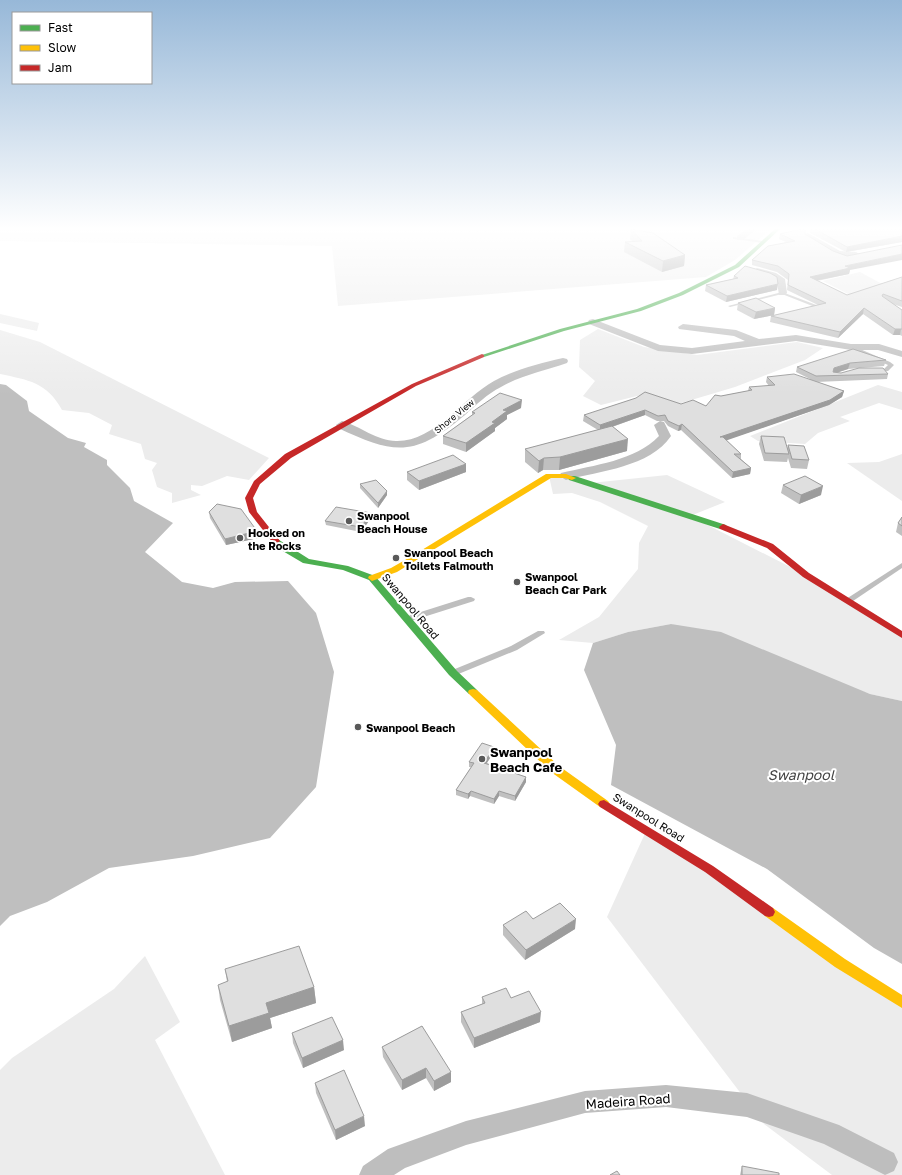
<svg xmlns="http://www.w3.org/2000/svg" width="902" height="1175" font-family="'Golos Text',sans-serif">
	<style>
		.green { fill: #ececec }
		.water { fill: #bfbfbf }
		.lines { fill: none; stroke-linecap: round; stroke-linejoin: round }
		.lane { fill: #bebebe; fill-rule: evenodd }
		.street { fill: #bebebe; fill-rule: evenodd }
		.fast { fill: #4caf50; fill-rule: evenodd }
		.slow { fill: #ffc107; fill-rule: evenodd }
		.jam { fill: #c62828; fill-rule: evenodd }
		.wall { fill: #c0c0c0 }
		.shaded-wall { fill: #9c9c9c }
		.building { fill: #dfdfdf; stroke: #9c9c9c }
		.poi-dot { fill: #595959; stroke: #fff; stroke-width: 1.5 }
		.labels { text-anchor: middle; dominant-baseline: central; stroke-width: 4; stroke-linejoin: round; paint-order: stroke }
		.far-street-label { font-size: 9px; fill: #000; stroke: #fff }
		.poi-label { font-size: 11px; font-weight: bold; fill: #000; stroke: #fff; text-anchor: start }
		.street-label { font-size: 11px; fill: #000; stroke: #fff }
		.near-poi-label { font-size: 13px; font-weight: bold; fill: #000; stroke: #fff; text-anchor: start }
		.near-street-label { font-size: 13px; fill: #000; stroke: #fff }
		.near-water-label { font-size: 14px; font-style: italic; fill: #444; stroke: #fff }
	</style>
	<rect width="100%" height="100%" fill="#fff"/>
	<!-- green -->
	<g class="green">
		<path d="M0 229H771L735 260 706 277 338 306 332 246 0 241Z"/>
		<path d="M860 272 884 285 854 297 823 281Z"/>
		<path d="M0 314 39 323 37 331 0 323Z"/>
		<path d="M598 329 644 347 697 355 797 342 823 348 805 360 735 387 678 404 645 394 601 405 583 396 595 381 579 367 580 340Z"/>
		<path d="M0 330 40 342 269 458 249 480 227 476 202 486 191 485V490L201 495 172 503V493L157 487 152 470 157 463 145 459 141 444 109 434 112 425 89 413 62 410C47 382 28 380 0 374Z"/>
		<path d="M878 385 902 392V410L879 403 840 417 850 421 818 433 805 444 758 441 750 436Z"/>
		<path d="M902 454V501L847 463 879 462Z"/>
		<path d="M667 475 725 502 690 516 806 575 902 635V701L870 694 671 624 628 632 593 643 559 640 599 617 638 569 639 543 648 526 600 502 572 493 553 494 549 476 591 483Z"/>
		<path d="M647 829 902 1002V1175H832L764 1124 607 917Z"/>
		<path d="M145 956 180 1022 155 1040 225 1175H0V1070L12 1058 114 989Z"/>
	</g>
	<!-- water -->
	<g class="water">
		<path d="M0 384 6 385 27 401 29 411 68 438 86 443 84 447 107 460V465L130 488 134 501 173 523 145 552 182 582 213 588 235 582 288 581 316 613 334 672 316 787 270 838 193 856 109 868 47 902 10 916 0 926Z"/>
		<path d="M671 624 721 632 870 694 902 701V964L874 948 767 869 611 785 616 745 584 670 593 643 628 632Z"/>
	</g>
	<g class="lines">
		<!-- lane -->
		<g class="lane">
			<path d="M733 237 763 241 765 242 763 243 734 239H733Z"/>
			<path d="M782 292 819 306 815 307 782 294 730 307 728 306Z"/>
			<path d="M849 346H853L890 362 894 365 888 371 873 372V370L884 369 888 365 849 348Z"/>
			<path d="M902 563V568L850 603H847L843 601Z"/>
			<path d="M468 597H471L475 599 474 601 411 621H408L404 619 405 617Z"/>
			<path d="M538 631H544L545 633 517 650 456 675H453L449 673 450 671 511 646Z"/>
		</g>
		<!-- street -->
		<g class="street">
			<path d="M747 229H757L743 240H737V236Z"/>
			<path d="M808 233 840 251 856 252 861 255 859 257C838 262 822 247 805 238V234Z"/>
			<path d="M757 268 776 273 785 279 787 293 785 295H779L777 282 770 277 754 273 752 271Z"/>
			<path d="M593 319 660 345 692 348 745 341 734 336 679 329 678 327 683 324 736 330 759 339 796 335 851 344H879L902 351V357L878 350H851L796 341 692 354 658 351 589 324 588 322 589 320Z"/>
			<path d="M563 358 567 359 568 361 567 363C545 371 521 375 501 387 487 394 476 405 465 415 414 457 396 455 338 428L336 425 342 421C360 426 377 441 396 441 434 442 463 398 494 381 514 370 540 363 563 358Z"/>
			<path d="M660 421 664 422 671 436C650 467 600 471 566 480L559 476 561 473C594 465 635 461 659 436L654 425Z"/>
			<path d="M666 1085 747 1093 839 1125 894 1153 898 1162 894 1171 885 1175 824 1144 747 1117 666 1107 585 1113 466 1145 405 1168 394 1175H359L363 1166 388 1149 466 1121 585 1091Z"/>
		</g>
		<!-- fast -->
		<g class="fast">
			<path d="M775 229H780L739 267 683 295 641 311 564 331 484 357 479 356 560 329 637 309 679 293 735 265Z"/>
			<path d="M569 476H575L726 525 727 527 726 529H720L569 480 568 478Z"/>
			<path d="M276 538 309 559 348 566 375 576 457 671 477 690 478 692 477 694H469L449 675 369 580 343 570 303 563 276 547 272 541Z"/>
		</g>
		<!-- slow -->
		<g class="slow">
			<path d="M546 474H566L576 478 572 480 565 478H551L397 572 372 581 368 578 369 576 391 568 412 556Z"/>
			<path d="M473 689 477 690 559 766 608 801 610 804 608 807 604 808 600 807 551 772 469 694 468 692 469 690Z"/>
			<path d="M769 907 773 908 845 959 902 995V1008L835 967 765 916 763 912 765 908Z"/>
		</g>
		<!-- jam -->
		<g class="jam">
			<path d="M482 354 484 355V357L416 386 291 458 260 484 253 498 257 512 280 541 276 544 273 543 249 512 245 498 254 481 285 454 412 384Z"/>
			<path d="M723 524 773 544 809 573 902 631V638L803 577 767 548 720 529 719 527Z"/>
			<path d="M604 800 713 866 773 908 775 912 773 916 769 917 765 916 705 872 600 807 598 804 600 801Z"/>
		</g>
	</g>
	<!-- wall -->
	<g class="wall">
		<path d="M631 229 685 255 684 266 662 272 624 252 625 242H633L630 239Z"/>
		<path d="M811 229H902V242L846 252 810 233Z"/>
		<path d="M780 234H805L850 270 849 274 817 281 847 295 902 277V307L893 304 902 310V336L900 335H893L863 314 838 338 770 322 771 316 818 305 787 290 788 280 777 272 752 265V260L786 242 779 239Z"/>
		<path d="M734 276 777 290 726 302 705 291 706 285 733 279Z"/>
		<path d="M738 303 775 308 774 315 754 319 737 310Z"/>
		<path d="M886 360 884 366 848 369 836 373 888 374 887 379 816 382 844 391 842 397 829 405 726 440 741 454V459L751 468 750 474 732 478 681 430 678 431 668 426 664 421H657L645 415 612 427 627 451 559 470H543L538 473 525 462V449L598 430 583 421 584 415 681 404 706 406 721 396 748 391 749 387 769 386 766 382 767 377 810 379 796 372 797 367Z"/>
		<path d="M521 408 507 415V419L495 428V431L466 452 443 444V436L472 415V412Z"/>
		<path d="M761 436 787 449 788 445 809 460 807 469 791 468 788 458 787 462 764 461 759 444Z"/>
		<path d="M466 464V472L419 490 407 480V472Z"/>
		<path d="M360 484 387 491V495L378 508 360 488Z"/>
		<path d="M783 485 821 495 799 504 781 493Z"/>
		<path d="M209 512 258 538 226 545 210 518Z"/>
		<path d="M371 513V518L361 532 326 525 325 521Z"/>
		<path d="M902 517V536L896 532 898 523Z"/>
		<path d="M494 752 487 763 526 777V782L515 801 499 796 494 804 470 796 468 799 456 795V790L471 767H469V762Z"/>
		<path d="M503 925 575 929 525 960 503 935Z"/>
		<path d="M225 969 314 987 316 1003 270 1018 272 1028 232 1042 220 1000 218 985 227 982Z"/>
		<path d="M482 997 511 998 540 1022 474 1048 461 1022V1012L482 1004Z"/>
		<path d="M422 1026 451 1082 434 1091 426 1078 402 1090 383 1057 382 1047Z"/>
		<path d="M292 1033 344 1050 303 1068 293 1043Z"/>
		<path d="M315 1083 365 1126 336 1140 316 1093Z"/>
		<path d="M742 1166 779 1175H740Z"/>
	</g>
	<!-- shaded-wall -->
	<g class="shaded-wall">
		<path d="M902 236V242L846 252 847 247Z"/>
		<path d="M902 254V260L850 270 849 274 809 282 810 277 845 266Z"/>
		<path d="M685 255 684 266 662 272 663 261Z"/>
		<path d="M778 284 777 290 726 302 727 296Z"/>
		<path d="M775 308 774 315 754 319 756 312Z"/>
		<path d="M864 308 863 314 838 338 840 332Z"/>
		<path d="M895 329H901L900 335H893Z"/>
		<path d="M850 363 848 369 833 374 834 368Z"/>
		<path d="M844 391 842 397 829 405 719 443 720 437Z"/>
		<path d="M522 400 521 408 507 415V419L495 428V431L466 452V443L492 422 503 410Z"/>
		<path d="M645 410V415L600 431V425Z"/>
		<path d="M682 424 681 430 678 431 679 426Z"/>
		<path d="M628 439 627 451 559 470 560 457Z"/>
		<path d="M544 458 543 470 538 473 539 461Z"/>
		<path d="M466 464V472L419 490V481Z"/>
		<path d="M751 468 750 474 732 478 733 472Z"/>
		<path d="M823 486 821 495 799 504 801 495Z"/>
		<path d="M387 491V495L378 508V503Z"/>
		<path d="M371 513V518L361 532V527Z"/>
		<path d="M257 531 258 538 226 545 225 539Z"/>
		<path d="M494 747V752L484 767V763Z"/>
		<path d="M526 777V782L515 801V796Z"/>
		<path d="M471 791 470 796 468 799V794Z"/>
		<path d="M499 791V796L494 804V799Z"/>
		<path d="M576 919 575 929 525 960 526 950Z"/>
		<path d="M314 987 316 1003 270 1018 272 1028 232 1042 229 1026 266 1003Z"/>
		<path d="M541 1012 540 1022 474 1048V1038Z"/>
		<path d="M343 1040 344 1050 303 1068 302 1058Z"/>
		<path d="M426 1068V1078L402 1090V1080Z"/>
		<path d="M451 1072V1082L434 1091V1081Z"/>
		<path d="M364 1116 365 1126 336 1140 335 1130Z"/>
	</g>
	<!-- building -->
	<g class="building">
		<path d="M631 229 653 233 685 255 663 261 625 242 642 241Z"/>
		<path d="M802 229H805V234L833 251 847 256 902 245V254L845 266 850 268 810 277 847 295 902 277V301L883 294 882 296 902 310V329H895L864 308 840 332 771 316 826 303 788 285 789 274 778 266 752 260 768 246 795 241 780 234Z"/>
		<path d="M815 229H902V236L847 247Z"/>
		<path d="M745 266 770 273 777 277 778 284 727 296 706 285 738 278 734 276Z"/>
		<path d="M756 298 775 308 756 312 738 303Z"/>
		<path d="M853 349 886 360 850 363 834 368 833 372 841 373 859 368H883L888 374 816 376 797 367Z"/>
		<path d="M794 374 844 391 830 400 720 437H723L741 454H734L751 468 733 472 682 424 679 426 668 421 665 415 658 416 645 410 600 425 584 415 636 398 645 392 681 404 693 400 706 406 715 395 721 396 752 390 749 387 775 385 767 377Z"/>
		<path d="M500 393 522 400 503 410 507 411 492 422 495 423 466 443 443 436 475 413 472 412Z"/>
		<path d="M612 426 628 439 560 457 544 458 539 461 525 449Z"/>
		<path d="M761 436 784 437 789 454 765 453Z"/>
		<path d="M788 445 804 446 809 460 792 459Z"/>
		<path d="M453 455 466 464 419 481 407 472Z"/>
		<path d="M805 476 823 486 801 495 783 485Z"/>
		<path d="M376 480 387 491 378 503 360 484Z"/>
		<path d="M217 504 241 509 257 531 225 539 209 512Z"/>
		<path d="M336 507 371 513 361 527 325 521Z"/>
		<path d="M902 517V526L898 523Z"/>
		<path d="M482 743 494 747 484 763 526 777 515 796 499 791 494 799 471 791 468 794 456 790 474 763 469 762Z"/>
		<path d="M560 903 576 919 526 950 503 925 526 911 533 919Z"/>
		<path d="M299 946 314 987 266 1003 269 1013 229 1026 218 985 228 981 225 969Z"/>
		<path d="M506 988 511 998 529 991 541 1012 474 1038 461 1012 485 1003 482 997Z"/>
		<path d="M332 1017 343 1040 302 1058 292 1033Z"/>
		<path d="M422 1026 451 1072 434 1081 426 1068 402 1080 382 1047Z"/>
		<path d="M344 1070 364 1116 335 1130 315 1083Z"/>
		<path d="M742 1166 779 1173V1175H742Z"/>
		<path d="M617 1171 620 1175H610Z"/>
	</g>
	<!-- sky -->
	<linearGradient id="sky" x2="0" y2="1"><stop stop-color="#97b8d8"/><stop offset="0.58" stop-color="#fff"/><stop offset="1" stop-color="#fff" stop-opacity="0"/></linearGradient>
	<rect width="902" height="394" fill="url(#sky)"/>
	<!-- markers -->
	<g class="poi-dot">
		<circle cx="349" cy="521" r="4"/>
		<circle cx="240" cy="538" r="4"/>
		<circle cx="396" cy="558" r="4"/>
		<circle cx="517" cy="582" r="4"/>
		<circle cx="358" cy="727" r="4"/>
		<circle cx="482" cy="759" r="4"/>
	</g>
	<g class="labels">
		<!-- far-street labels -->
		<g class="far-street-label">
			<text transform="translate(454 416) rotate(-39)">Shore View</text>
		</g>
		<!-- poi labels -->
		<g class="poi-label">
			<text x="357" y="515">Swanpool<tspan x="357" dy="13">Beach House</tspan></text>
			<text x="248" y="532">Hooked on<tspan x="248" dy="13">the Rocks</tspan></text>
			<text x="404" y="552">Swanpool Beach<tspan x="404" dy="13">Toilets Falmouth</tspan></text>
			<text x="525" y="576">Swanpool<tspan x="525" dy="13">Beach Car Park</tspan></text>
			<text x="366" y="727">Swanpool Beach</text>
		</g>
		<!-- street labels -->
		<g class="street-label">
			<text transform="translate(411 606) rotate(50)">Swanpool Road</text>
			<text transform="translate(649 817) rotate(32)">Swanpool Road</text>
		</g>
		<!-- near-poi labels -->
		<g class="near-poi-label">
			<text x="490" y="752">Swanpool<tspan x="490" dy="15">Beach Cafe</tspan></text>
		</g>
		<!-- near-street labels -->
		<g class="near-street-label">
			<text transform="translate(628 1101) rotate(-4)">Madeira Road</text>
		</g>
		<!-- near-water labels -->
		<g class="near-water-label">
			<text x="801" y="774">Swanpool</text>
		</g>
	</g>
	<!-- legend -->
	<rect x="12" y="12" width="140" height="72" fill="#ffffff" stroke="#999999"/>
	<rect x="20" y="25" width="20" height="6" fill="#4caf50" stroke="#999999"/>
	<text x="48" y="32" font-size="12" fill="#000000">Fast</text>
	<rect x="20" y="45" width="20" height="6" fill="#ffc107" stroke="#999999"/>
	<text x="48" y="52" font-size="12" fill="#000000">Slow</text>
	<rect x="20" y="65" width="20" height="6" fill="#c62828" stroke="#999999"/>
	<text x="48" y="72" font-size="12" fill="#000000">Jam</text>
</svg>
